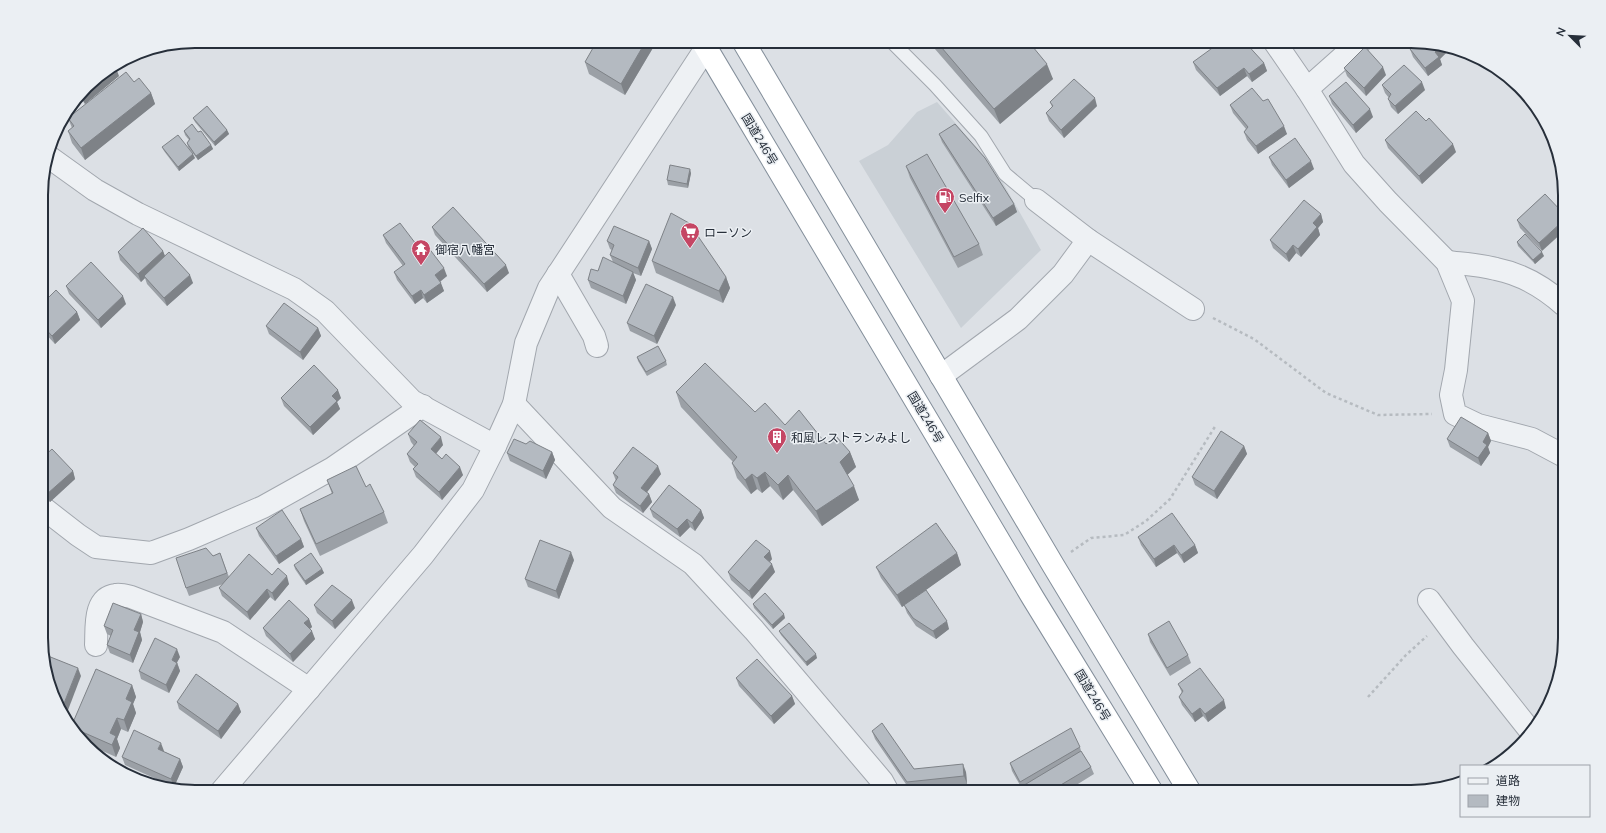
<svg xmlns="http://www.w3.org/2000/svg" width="1606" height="833" font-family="Mulish,'Noto Sans JP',sans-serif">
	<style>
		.built { fill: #cad0d6 }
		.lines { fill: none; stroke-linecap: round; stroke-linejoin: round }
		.service-casing { stroke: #a2a7ae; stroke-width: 15 }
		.minor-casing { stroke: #a2a7ae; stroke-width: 24 }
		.tertiary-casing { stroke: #a2a7ae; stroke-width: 24 }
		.trunk-casing { stroke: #848f9b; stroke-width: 24 }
		.path { stroke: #b6bbc0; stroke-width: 2.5; stroke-dasharray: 3 3; stroke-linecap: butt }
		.service { stroke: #eef1f4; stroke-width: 13 }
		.minor { stroke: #eef1f4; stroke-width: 22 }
		.tertiary { stroke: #eef1f4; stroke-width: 22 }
		.trunk { stroke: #fff; stroke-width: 22 }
		.wall { fill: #9ba0a6 }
		.shaded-wall { fill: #7e8287 }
		.building { fill: #b4bac1; stroke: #7e8287 }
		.labels { text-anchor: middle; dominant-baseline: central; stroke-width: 3; stroke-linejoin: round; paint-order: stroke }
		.street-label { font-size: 12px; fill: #272f3a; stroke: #ebeff3 }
		.poi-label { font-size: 12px; fill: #272f3a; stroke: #ebeff3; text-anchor: start }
		.rim { fill: none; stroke: #272f3a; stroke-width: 2 }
	</style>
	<rect width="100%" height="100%" fill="#dce0e5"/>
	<!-- built -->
	<path class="built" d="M937 102 994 167 1041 250 961 328 859 161 888 145 917 112Z"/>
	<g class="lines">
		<!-- service casing -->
		<g class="service-casing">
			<path id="service" d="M891 41 935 85 981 136 1005 174 1036 200"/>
		</g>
		<!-- minor casing -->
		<g class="minor-casing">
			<g id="minor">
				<path d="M1274 41 1307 89 1354 164 1388 202 1447 262 1463 301 1456 370 1451 395 1455 414 1478 425 1532 439 1564 456"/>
				<path d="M1307 89 1361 41"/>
				<path d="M49 157 95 190 138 214 294 289 325 311 412 401 495 446"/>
				<path d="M1036 200 1088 240 1193 309"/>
				<path d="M1447 262C1464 264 1481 265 1496 269 1521 274 1545 288 1564 305"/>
				<path d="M558 274 594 336 597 346"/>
				<path d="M941 376 1018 319 1063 274 1088 240"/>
				<path d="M514 404 612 508 693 564 754 630 882 781 888 792"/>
				<path d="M42 507 78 535 96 547 151 553 189 539 263 507 333 468 423 406"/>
				<path d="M1429 600 1463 646 1528 728 1533 730"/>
				<path d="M96 645C97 628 93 598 116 595 120 594 127 596 131 597L223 632 309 689"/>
			</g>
		</g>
		<!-- tertiary casing -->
		<g class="tertiary-casing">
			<path id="tertiary" d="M221 792 423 555 473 490 495 446 514 404 526 343 549 288 706 48"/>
		</g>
		<!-- trunk casing -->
		<g class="trunk-casing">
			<g id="trunk">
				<path d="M702 41 1033 598 1152 792"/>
				<path d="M743 41 1053 565 1190 792"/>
			</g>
		</g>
		<!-- path -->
		<g class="path">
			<path d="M1213 318 1254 339 1326 393 1378 415 1432 414"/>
			<path d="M1071 552 1091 538 1124 535 1146 521 1170 499 1216 425"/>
			<path d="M1368 697 1406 655 1427 636"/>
		</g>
		<!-- service -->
		<use href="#service" class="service"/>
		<!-- minor -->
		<use href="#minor" class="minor"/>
		<!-- tertiary -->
		<use href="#tertiary" class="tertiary"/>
		<!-- trunk -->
		<use href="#trunk" class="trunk"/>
	</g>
	<!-- wall -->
	<g class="wall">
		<path d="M657 41 625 95 589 74 585 62Z"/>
		<path d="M793 41H813L808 48H795Z"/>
		<path d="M928 41H1028L1053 79 1000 124Z"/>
		<path d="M1294 41H1318L1312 47 1303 41 1298 46Z"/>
		<path d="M1409 41 1448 51 1440 59 1442 65 1428 76 1413 57 1410 49 1411 48Z"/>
		<path d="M1193 62 1264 63 1267 71 1252 82 1247 76 1220 96 1196 70Z"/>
		<path d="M1344 68 1386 75 1366 96 1347 76Z"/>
		<path d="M119 76 85 104 80 97 93 79Z"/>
		<path d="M134 82 151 93 155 104 85 160 72 143 68 131 72 128 68 118Z"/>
		<path d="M1382 85 1425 90 1398 114 1391 107 1388 99 1389 98 1385 93Z"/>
		<path d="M1329 96 1373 117 1356 133 1332 104Z"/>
		<path d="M1263 101 1287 134 1258 154 1247 140 1244 132 1246 129 1233 113 1230 105Z"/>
		<path d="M1050 102 1097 106 1064 138 1049 121 1046 113 1052 107Z"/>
		<path d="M193 118 227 130 229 134 215 146 195 122Z"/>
		<path d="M184 131 198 132 211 145 213 149 198 160 188 147 187 143 189 140 185 135Z"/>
		<path d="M939 134 1014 204 1017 212 996 226 942 142Z"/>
		<path d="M1385 140 1456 152 1422 184 1388 148Z"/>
		<path d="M162 147 195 158 179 171 164 151Z"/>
		<path d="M1269 157 1314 169 1289 188 1272 165Z"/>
		<path d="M906 166 979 244 983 255 958 268 910 178Z"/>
		<path d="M691 173 688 188 668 185 667 180Z"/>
		<path d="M1545 194 1542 251 1520 228 1517 220Z"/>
		<path d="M1321 214 1323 222 1318 228 1320 235 1301 257 1296 253 1289 262 1273 248 1270 240Z"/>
		<path d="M432 227 509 273 487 292 435 235Z"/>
		<path d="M383 235 422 252 447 276 440 282 444 291 427 303 423 298 415 304 397 280 394 272 403 266 386 243Z"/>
		<path d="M1564 237V254L1561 251 1558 243Z"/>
		<path d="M607 241H649L652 249 641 276 633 273 636 280 626 304 591 288 588 280 598 271 613 262 610 255 612 250 610 249Z"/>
		<path d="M1517 242 1544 256 1535 264 1518 246Z"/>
		<path d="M163 251 165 256 193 283 167 306 147 284 145 278 141 282 120 260 118 252Z"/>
		<path d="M652 261 726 277 730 288 723 303 656 273Z"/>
		<path d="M66 286 126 304 101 328 69 294Z"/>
		<path d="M42 304 77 312 80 320 55 344 42 330Z"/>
		<path d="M676 305 657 344 630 331 627 323Z"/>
		<path d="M266 326 318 328 321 336 303 360 269 334Z"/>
		<path d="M637 357 666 361 667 365 647 376 638 361Z"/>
		<path d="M676 392 755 412 826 444 850 452 856 467 847 475 859 500 822 526 793 490 783 500 770 486 762 493 757 489 751 494 737 478 732 463 733 462 681 407Z"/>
		<path d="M281 398H341L337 402 340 409 313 435 284 406Z"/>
		<path d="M1488 433 1491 441 1488 447 1490 453 1481 466 1450 447 1447 439Z"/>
		<path d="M408 434 443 445 436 454 463 475 442 500 416 477 413 469 415 467 410 462 407 454 414 446 411 442Z"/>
		<path d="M1244 446 1247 454 1217 499 1195 485 1192 477Z"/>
		<path d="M552 452 555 460 546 479 510 461 507 453Z"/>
		<path d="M42 458 73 471 75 479 50 502 42 494Z"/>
		<path d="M613 473 661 474 647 492 649 494 652 502 643 513 616 493 613 485 616 481Z"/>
		<path d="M327 480 384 512 388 523 320 556 304 521 300 509 332 494Z"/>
		<path d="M650 509 701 510 704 518 695 531 690 527 680 537 653 517Z"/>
		<path d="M256 528 301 539 304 547 279 564 259 536Z"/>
		<path d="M1138 537 1195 545 1198 553 1184 563 1177 553 1156 567 1141 545Z"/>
		<path d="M220 553 229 577 272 575 289 584 275 601 270 597 250 620 222 596 219 588 223 584 189 596 186 588 213 556Z"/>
		<path d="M957 553 961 565 902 607 881 578 876 567Z"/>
		<path d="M772 559 770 562 775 572 752 599 731 580 728 572Z"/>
		<path d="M574 560 559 599 528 587 525 579Z"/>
		<path d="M294 565 322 569 324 573 306 585 295 569Z"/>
		<path d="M753 604 785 618 773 629 754 608Z"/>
		<path d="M314 605 355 608 335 629 317 613Z"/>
		<path d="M904 605 949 629 936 639 916 626 907 613Z"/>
		<path d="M141 614 143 622 140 632 142 640 133 663 110 653 107 645 111 636 107 634 104 626Z"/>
		<path d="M309 619 312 627 310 629 315 639 293 662 266 636 263 628Z"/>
		<path d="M779 631 817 658 807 666 781 635Z"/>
		<path d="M1148 634 1188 655 1191 663 1170 676 1150 642Z"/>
		<path d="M180 657 177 662 180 671 169 693 141 679 139 671Z"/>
		<path d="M736 678 792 696 795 704 774 724 739 686Z"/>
		<path d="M1178 684 1226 708 1208 722 1203 716 1195 722 1182 705 1179 697 1182 693Z"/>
		<path d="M132 685 136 697 133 704 136 713 128 732 121 729 117 739 120 748 116 757 89 745 73 731 71 727Z"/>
		<path d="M177 702 238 704 241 712 221 739 179 709Z"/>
		<path d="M872 731 914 769 966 772 967 784 910 790 875 739Z"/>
		<path d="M1080 747 1081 751 1091 767 1094 774 1065 792H1017L1016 790 1021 787 1012 771 1010 763Z"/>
		<path d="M163 751 180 759 183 767 174 787 125 765 122 757 164 751Z"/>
	</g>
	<!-- shaded-wall -->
	<g class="shaded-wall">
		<path d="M646 41H657L625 95 621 84Z"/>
		<path d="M805 41H813L808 48Z"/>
		<path d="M1296 41H1303L1298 46Z"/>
		<path d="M1310 41H1318L1312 47Z"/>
		<path d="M1440 48 1448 50V51L1440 59 1442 65 1428 76 1425 68 1435 52Z"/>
		<path d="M1264 63 1267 71 1252 82 1249 74Z"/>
		<path d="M1047 64 1053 79 1000 124 994 109Z"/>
		<path d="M1383 67 1386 75 1366 96 1364 88Z"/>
		<path d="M116 68 119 76 85 104 82 96Z"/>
		<path d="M1244 68 1247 76 1220 96 1217 88Z"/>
		<path d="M1422 82 1425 90 1398 114 1395 106Z"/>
		<path d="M151 93 155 104 85 160 81 148Z"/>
		<path d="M1095 98 1097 106 1064 138 1061 130Z"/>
		<path d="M1370 109 1373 117 1356 133 1353 125Z"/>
		<path d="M1284 126 1287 134 1258 154 1256 146Z"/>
		<path d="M227 130 229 134 215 146 214 142Z"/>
		<path d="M1453 144 1456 152 1422 184 1419 176Z"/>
		<path d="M211 145 213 149 198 160 196 156Z"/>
		<path d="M193 154 195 158 179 171 178 167Z"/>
		<path d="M1311 161 1314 169 1289 188 1286 180Z"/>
		<path d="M690 169 691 173 688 188 687 184Z"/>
		<path d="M1014 204 1017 212 996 226 993 218Z"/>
		<path d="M1321 214 1323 222 1318 228 1320 235 1301 257 1298 249 1313 223Z"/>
		<path d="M1564 220V231L1542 251 1539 243Z"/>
		<path d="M649 241 652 249 641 276 638 268Z"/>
		<path d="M1293 245 1296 253 1289 262 1286 254Z"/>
		<path d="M163 251 166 259 144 276 145 278 141 282 138 274Z"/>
		<path d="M1542 252 1544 256 1535 264 1533 260Z"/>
		<path d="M506 265 509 273 487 292 484 284Z"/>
		<path d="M444 268 447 276 438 283 435 275Z"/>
		<path d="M633 272 636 280 626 304 623 296Z"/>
		<path d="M190 275 193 283 167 306 164 298Z"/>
		<path d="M726 277 730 288 723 303 719 291Z"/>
		<path d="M441 283 444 291 427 303 424 295Z"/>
		<path d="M421 290 423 298 415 304 412 296Z"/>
		<path d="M123 296 126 304 101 328 98 320Z"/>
		<path d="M673 297 676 305 657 344 654 336Z"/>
		<path d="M77 312 80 320 55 344 52 336Z"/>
		<path d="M318 328 321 336 303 360 300 352Z"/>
		<path d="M45 345 48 353 42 359V348Z"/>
		<path d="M338 390 341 398 337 402 340 409 313 435 310 427 332 396Z"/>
		<path d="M1488 433 1491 441 1488 447 1490 453 1481 466 1478 458 1483 442Z"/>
		<path d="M441 437 443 445 433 457 431 449Z"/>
		<path d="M45 438 48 446 42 452V441Z"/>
		<path d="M1244 446 1247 454 1217 499 1214 491Z"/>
		<path d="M552 452 555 460 546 479 543 471Z"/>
		<path d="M850 452 856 467 845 477 840 462Z"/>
		<path d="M658 466 661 474 644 496 641 488Z"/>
		<path d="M460 467 463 475 442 500 439 492Z"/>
		<path d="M73 471 75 479 50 502 47 494Z"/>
		<path d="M765 472 770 486 762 493 757 478Z"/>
		<path d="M752 474 757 489 751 494 745 480Z"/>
		<path d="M788 475 793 490 783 500 778 485Z"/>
		<path d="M854 486 859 500 822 526 816 511Z"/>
		<path d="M649 494 652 502 643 513 640 506Z"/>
		<path d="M701 510 704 518 695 531 692 523Z"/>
		<path d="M687 519 690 527 680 537 677 529Z"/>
		<path d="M301 539 304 547 279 564 276 556Z"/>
		<path d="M1174 545 1177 553 1156 567 1154 559Z"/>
		<path d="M1195 545 1198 553 1184 563 1181 555Z"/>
		<path d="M770 551 772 559 767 565 764 557Z"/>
		<path d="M571 552 574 560 559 599 556 591Z"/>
		<path d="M957 553 961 565 902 607 897 595Z"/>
		<path d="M772 564 775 572 752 599 749 591Z"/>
		<path d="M322 569 324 573 306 585 305 581Z"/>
		<path d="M287 576 289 584 275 601 272 593Z"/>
		<path d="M267 589 270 597 250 620 247 612Z"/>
		<path d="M352 600 355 608 335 629 332 621Z"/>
		<path d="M141 614 143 622 140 632 142 640 133 663 130 655 134 630Z"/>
		<path d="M784 614 785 618 773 629 772 625Z"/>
		<path d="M309 619 312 627 307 631 304 623Z"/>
		<path d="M947 621 949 629 936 639 933 631Z"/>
		<path d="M312 631 315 639 293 662 290 654Z"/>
		<path d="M177 649 180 657 174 668 172 660Z"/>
		<path d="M816 654 817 658 807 666 806 662Z"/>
		<path d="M177 663 180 671 169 693 166 685Z"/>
		<path d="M78 668 81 676 65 718 61 711Z"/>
		<path d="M132 685 136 697 133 704 136 713 128 732 124 720 126 699Z"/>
		<path d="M792 696 795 704 774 724 771 716Z"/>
		<path d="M1224 700 1226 708 1208 722 1205 714Z"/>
		<path d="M238 704 241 712 221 739 218 731Z"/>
		<path d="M1200 708 1203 716 1195 722 1192 714Z"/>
		<path d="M117 718 121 729 117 739 120 748 116 757 112 745 110 733Z"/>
		<path d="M161 743 164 751 161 757 158 749Z"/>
		<path d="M180 759 183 767 174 787 171 779Z"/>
		<path d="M963 764 966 772 967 784 964 776Z"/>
	</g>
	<!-- building -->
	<g class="building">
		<path d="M597 41H646L621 84 585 62Z"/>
		<path d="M936 41H1028L1047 64 994 109Z"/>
		<path d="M1222 41H1244L1264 63 1249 74 1244 68 1217 88 1193 62Z"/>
		<path d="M1410 41 1440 48 1435 52 1439 57 1425 68 1410 49 1414 45Z"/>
		<path d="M1365 47 1383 67 1364 88 1344 68Z"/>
		<path d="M1404 65 1422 82 1395 106 1388 99 1391 94 1382 85Z"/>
		<path d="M114 66 116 68 82 96V95L93 79Z"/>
		<path d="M126 72 134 82 139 78 151 93 81 148 68 131 74 126 68 118Z"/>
		<path d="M1074 79 1095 98 1061 130 1046 113 1053 106 1050 102Z"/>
		<path d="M1346 82 1370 109 1353 125 1329 96Z"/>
		<path d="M1252 88 1263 101 1268 99 1284 126 1256 146 1244 132 1248 127 1230 105Z"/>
		<path d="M207 106 227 130 214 142 193 118Z"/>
		<path d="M1416 111 1426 121 1429 118 1453 144 1419 176 1385 140Z"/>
		<path d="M192 124 198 132 201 131 211 145 196 156 187 143 190 139 184 131Z"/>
		<path d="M955 124 985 158 1014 204 993 218 939 134Z"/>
		<path d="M178 135 193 154 178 167 162 147Z"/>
		<path d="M1295 138 1311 161 1286 180 1269 157Z"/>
		<path d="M927 154 979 244 954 257 906 166Z"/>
		<path d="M670 165 690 169 687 184 667 180Z"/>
		<path d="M1545 194 1564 214V220L1539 243 1517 220Z"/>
		<path d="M1304 200 1321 214 1313 223 1317 227 1298 249 1293 245 1286 254 1270 240Z"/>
		<path d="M453 207 506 265 484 284 432 227Z"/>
		<path d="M671 213 689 223 726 277 719 291 652 261Z"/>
		<path d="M400 223 422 252 428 247 444 268 435 275 441 283 424 295 421 290 412 296 394 272 405 264 383 235Z"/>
		<path d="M614 226 649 241 638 268 610 255 614 245 607 241Z"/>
		<path d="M143 228 163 251 138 274 118 252Z"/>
		<path d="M1525 234 1542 252 1533 260 1517 242Z"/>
		<path d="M1564 237V250L1558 243Z"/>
		<path d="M169 252 190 275 164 298 144 276Z"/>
		<path d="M603 257 633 272 623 296 588 280 591 269 598 271Z"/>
		<path d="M91 262 123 296 98 320 66 286Z"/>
		<path d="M646 284 673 297 654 336 627 323Z"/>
		<path d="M56 290 77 312 52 336 42 325V304Z"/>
		<path d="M284 303 318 328 300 352 266 326Z"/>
		<path d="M42 341 45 345 42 348Z"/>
		<path d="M658 346 666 361 646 372 637 357Z"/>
		<path d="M705 363 755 412 765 403 785 425 799 410 826 444 835 435 850 452 840 462 854 486 816 511 788 475 778 485 765 472 757 478 752 474 745 480 732 463 737 457 676 392Z"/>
		<path d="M314 365 338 390 332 396 337 401 310 427 281 398Z"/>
		<path d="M1461 417 1488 433 1483 442 1487 445 1478 458 1447 439Z"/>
		<path d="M420 420 441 437 431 449 442 459 446 454 460 467 439 492 413 469 418 464 407 454 417 442 408 434Z"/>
		<path d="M1221 431 1244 446 1214 491 1192 477Z"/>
		<path d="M42 435 45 438 42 441Z"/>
		<path d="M514 439 526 444 530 441 552 452 543 471 507 453Z"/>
		<path d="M633 447 658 466 641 488 649 494 640 506 613 485 618 477 613 473Z"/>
		<path d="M52 449 73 471 47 494 42 489V458Z"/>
		<path d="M356 466 366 487 370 484 384 512 316 544 300 509 333 493 327 480Z"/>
		<path d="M669 485 701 510 692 523 687 519 677 529 650 509Z"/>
		<path d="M282 510 301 539 276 556 256 528Z"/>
		<path d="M1172 513 1195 545 1181 555 1174 545 1154 559 1138 537Z"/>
		<path d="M936 523 957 553 897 595 876 567Z"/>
		<path d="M540 540 571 552 556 591 525 579Z"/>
		<path d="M756 540 770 551 764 557 772 564 749 591 728 572Z"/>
		<path d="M206 548 213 556 220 553 227 573 186 588 176 558Z"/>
		<path d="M311 553 322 569 305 581 294 565Z"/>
		<path d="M249 554 272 575 278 568 287 576 272 593 267 589 247 612 219 588Z"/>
		<path d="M332 585 352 600 332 621 314 605Z"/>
		<path d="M926 590 947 621 933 631 913 618 904 605Z"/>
		<path d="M765 593 784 614 772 625 753 604Z"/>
		<path d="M289 600 309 619 304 623 312 631 290 654 263 628Z"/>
		<path d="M113 603 141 614 134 630 139 632 130 655 107 645 113 630 104 626Z"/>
		<path d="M1169 621 1188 655 1167 668 1148 634Z"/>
		<path d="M789 623 816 654 806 662 779 631Z"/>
		<path d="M155 638 177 649 172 660 177 663 166 685 139 671Z"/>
		<path d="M48 656 78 668 61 711 53 696 44 665Z"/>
		<path d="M757 659 792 696 771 716 736 678Z"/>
		<path d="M1200 668 1224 700 1205 714 1200 708 1192 714 1179 697 1183 691 1178 684Z"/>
		<path d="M96 669 132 685 126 699 132 702 124 720 117 718 110 733 116 736 112 745 71 727Z"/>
		<path d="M196 674 238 704 218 731 177 702Z"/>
		<path d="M882 723 914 769 963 764 964 776 907 782 872 731Z"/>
		<path d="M1071 728 1080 747 1020 782 1010 763Z"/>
		<path d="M134 730 161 743 158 749 180 759 171 779 122 757Z"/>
		<path d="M1081 751 1091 767 1049 792H1017L1016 790Z"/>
		<path d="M123 773 141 779 127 776Z"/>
	</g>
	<!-- icons -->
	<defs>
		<g id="fuel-pin" transform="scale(1)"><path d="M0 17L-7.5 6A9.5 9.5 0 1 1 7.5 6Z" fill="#c54664" stroke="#ebeff3"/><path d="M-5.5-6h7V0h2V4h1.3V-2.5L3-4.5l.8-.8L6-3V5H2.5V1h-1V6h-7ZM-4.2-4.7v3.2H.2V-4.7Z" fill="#fff"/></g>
		<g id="supermarket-pin" transform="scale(1)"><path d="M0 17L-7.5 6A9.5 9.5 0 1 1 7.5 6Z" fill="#c54664" stroke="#ebeff3"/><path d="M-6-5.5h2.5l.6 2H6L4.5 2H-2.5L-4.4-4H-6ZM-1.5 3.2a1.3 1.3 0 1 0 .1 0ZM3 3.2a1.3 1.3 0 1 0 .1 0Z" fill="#fff"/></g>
		<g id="temple-pin" transform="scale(1)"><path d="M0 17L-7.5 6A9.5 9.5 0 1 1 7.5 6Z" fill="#c54664" stroke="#ebeff3"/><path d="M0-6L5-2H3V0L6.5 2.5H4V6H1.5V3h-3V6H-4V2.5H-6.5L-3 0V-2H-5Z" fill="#fff"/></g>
		<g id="building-pin" transform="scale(1)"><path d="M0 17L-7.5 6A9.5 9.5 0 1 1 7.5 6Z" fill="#c54664" stroke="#ebeff3"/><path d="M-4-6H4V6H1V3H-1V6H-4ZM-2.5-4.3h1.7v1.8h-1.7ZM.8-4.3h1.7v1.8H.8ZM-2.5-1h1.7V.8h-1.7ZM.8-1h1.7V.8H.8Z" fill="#fff"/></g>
	</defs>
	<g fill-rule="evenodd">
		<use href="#fuel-pin" x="945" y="197"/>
		<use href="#supermarket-pin" x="690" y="232"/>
		<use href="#temple-pin" x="421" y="249"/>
		<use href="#building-pin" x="777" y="437"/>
	</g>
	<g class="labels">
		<!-- street labels -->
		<g class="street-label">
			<text transform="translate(760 139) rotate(59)">国道246号</text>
			<text transform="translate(926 417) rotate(59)">国道246号</text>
			<text transform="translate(1093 695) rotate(59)">国道246号</text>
		</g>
		<!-- poi labels -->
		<g class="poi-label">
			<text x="959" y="197">Selfix</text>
			<text x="704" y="232">ローソン</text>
			<text x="435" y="249">御宿八幡宮</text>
			<text x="791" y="437">和風レストランみよし</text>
		</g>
	</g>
	<!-- crop -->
	<path d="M0 0H1606V833H0ZM195 48H1411A147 147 0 0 1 1558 195V638A147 147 0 0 1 1411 785H195A147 147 0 0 1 48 638V195A147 147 0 0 1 195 48Z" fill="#ebeff3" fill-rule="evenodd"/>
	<path class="rim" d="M195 48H1411A147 147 0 0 1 1558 195V638A147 147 0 0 1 1411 785H195A147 147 0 0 1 48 638V195A147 147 0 0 1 195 48Z"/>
	<!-- legend -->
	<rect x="1460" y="765" width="130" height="52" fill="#ebeff3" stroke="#9da2a9"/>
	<rect x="1468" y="778" width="20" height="6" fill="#eef1f4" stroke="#9da2a9"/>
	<text x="1496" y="785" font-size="12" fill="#272f3a">道路</text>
	<rect x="1468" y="795" width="20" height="12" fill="#b4bac1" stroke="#9da2a9"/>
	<text x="1496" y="805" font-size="12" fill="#272f3a">建物</text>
	<!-- north arrow -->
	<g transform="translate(1570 36) rotate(294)" stroke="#ebeff3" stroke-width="3" paint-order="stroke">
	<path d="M0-3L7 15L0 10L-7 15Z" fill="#272f3a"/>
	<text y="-6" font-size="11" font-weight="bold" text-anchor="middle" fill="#272f3a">N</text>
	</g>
</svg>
